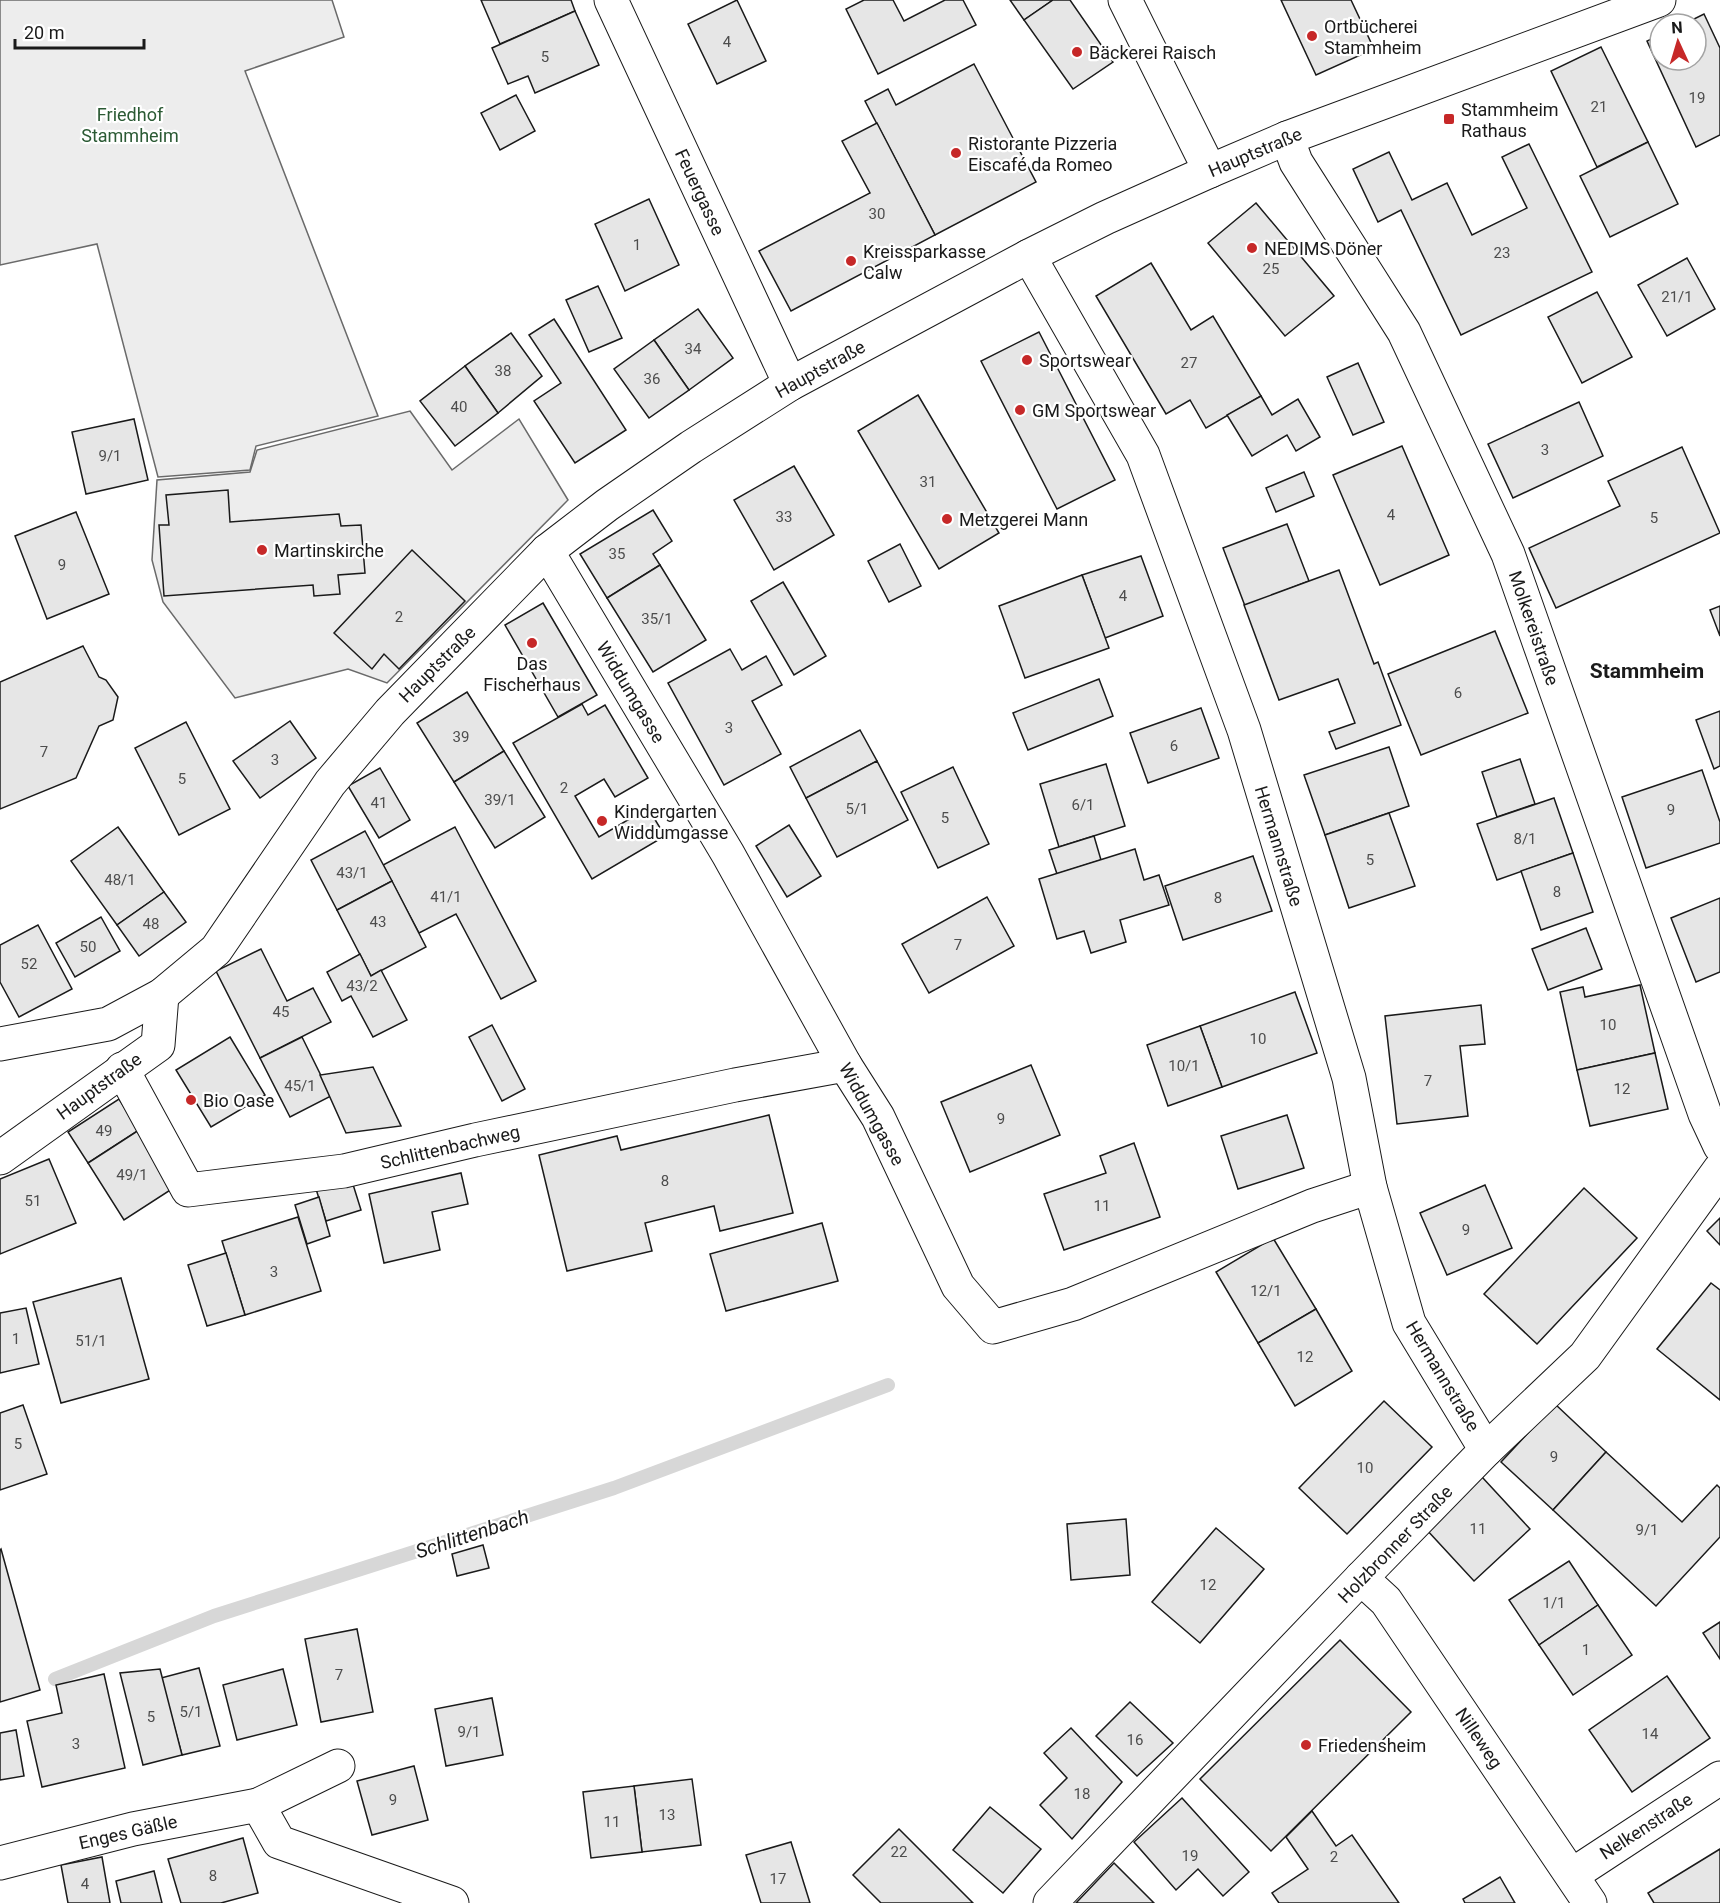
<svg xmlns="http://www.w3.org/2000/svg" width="1720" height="1903" font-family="Roboto,sans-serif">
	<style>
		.built { fill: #ededed; stroke: #6a6a6a; stroke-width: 1.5 }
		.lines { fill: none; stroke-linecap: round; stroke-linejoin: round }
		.stream { stroke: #d7d7d7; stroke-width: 14 }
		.building { fill: #e6e6e6; stroke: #1a1a1a; stroke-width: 1.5 }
		.street-casing { stroke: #1a1a1a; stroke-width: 35 }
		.secondary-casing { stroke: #1a1a1a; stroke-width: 35 }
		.street { stroke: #fff; stroke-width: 33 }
		.secondary { stroke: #fff; stroke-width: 33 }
		.poi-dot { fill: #c62828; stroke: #fff; stroke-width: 2 }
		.labels { text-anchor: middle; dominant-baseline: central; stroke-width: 4.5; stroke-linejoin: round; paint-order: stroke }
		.number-label { font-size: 15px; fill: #4d4d4d }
		.poi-label { font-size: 18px; fill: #1a1a1a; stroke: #fff; text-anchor: start }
		.park-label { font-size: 18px; fill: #2b5a34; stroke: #fff }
		.street-label { font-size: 18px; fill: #1a1a1a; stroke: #fff }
		.water-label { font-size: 20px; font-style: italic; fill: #1a1a1a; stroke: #fff }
		.quarter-label { font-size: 21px; font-weight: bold; fill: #1a1a1a; stroke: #fff }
	</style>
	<rect width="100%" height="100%" fill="#fff"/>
	<!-- built -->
	<g class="built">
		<path d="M0 0H332L344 37 245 71 378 416 256 446 250 470 158 477 97 244 0 265Z"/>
		<path d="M410 411 452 470 519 419 568 500 387 683 348 669 235 698 163 602 152 560 157 480 250 472 257 450Z"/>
	</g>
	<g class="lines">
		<!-- stream -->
		<path class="stream" d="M55 1679 214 1616 614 1488 888 1385"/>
	</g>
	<!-- building -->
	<g class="building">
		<path d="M481 0H571L575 11 500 44Z"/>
		<path d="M737 0 766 61 717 84 688 24Z"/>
		<path d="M864 0H893L904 21 945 0H963L976 25 878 74 846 9Z"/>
		<path d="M1010 0H1053L1024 20Z"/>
		<path d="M1053 0H1070L1113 62 1073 89 1024 20Z"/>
		<path d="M1281 0H1351L1374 49 1316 75Z"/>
		<path d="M575 11 599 65 535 93 528 76 508 84 492 48Z"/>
		<path d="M1704 14 1720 48V135L1696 147 1647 41 1660 35V60H1696V24H1684Z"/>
		<path d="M1601 47 1648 142 1597 167 1551 71Z"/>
		<path d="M974 64 1036 182 935 235 865 101 888 89 896 105Z"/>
		<path d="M516 95 535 131 500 150 481 113Z"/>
		<path d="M877 123 935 235 791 311 759 251 870 193 842 141Z"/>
		<path d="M1648 142 1678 204 1610 237 1580 176Z"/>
		<path d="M1529 144 1592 272 1461 335 1401 210 1378 222 1353 169 1389 152 1412 200 1447 183 1472 235 1527 208 1502 157Z"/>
		<path d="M649 199 679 265 625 291 595 224Z"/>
		<path d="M1256 203 1334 296 1285 336 1208 243Z"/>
		<path d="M1687 258 1715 309 1667 336 1638 285Z"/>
		<path d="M1151 263 1191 330 1213 316 1261 396 1206 428 1190 400 1166 414 1096 296Z"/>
		<path d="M598 286 622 338 589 352 566 300Z"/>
		<path d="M1597 292 1632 357 1582 383 1548 317Z"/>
		<path d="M698 309 733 358 689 390 654 340Z"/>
		<path d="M554 319 626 430 575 463 534 401 561 383 529 335Z"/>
		<path d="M1039 332 1115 480 1057 509 981 361Z"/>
		<path d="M511 333 542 376 498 413 465 366Z"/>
		<path d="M654 340 689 390 649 418 614 369Z"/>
		<path d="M1358 363 1384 422 1353 435 1327 377Z"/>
		<path d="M465 366 498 413 455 446 420 401Z"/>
		<path d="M918 395 999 533 939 569 858 431Z"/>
		<path d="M1261 396 1272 415 1298 399 1320 437 1296 451 1287 435 1252 456 1227 415Z"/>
		<path d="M1579 402 1603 456 1513 498 1488 444Z"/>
		<path d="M134 419 148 480 86 494 72 432Z"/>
		<path d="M1402 446 1449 555 1380 585 1333 475Z"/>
		<path d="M1682 447 1720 533 1556 608 1529 548 1620 506 1608 481Z"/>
		<path d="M794 466 834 535 774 570 734 500Z"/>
		<path d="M1304 472 1314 496 1276 512 1266 488Z"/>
		<path d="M228 490 230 522 339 514 341 526 361 525 365 573 338 575 340 594 314 596 313 585 164 596 159 525H169L166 495Z"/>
		<path d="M653 510 672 541 653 554 660 565 607 598 580 554Z"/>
		<path d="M76 512 109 594 47 619 15 536Z"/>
		<path d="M1287 524 1309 581 1245 606 1223 548Z"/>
		<path d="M900 544 921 586 889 602 868 561Z"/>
		<path d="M412 550 465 601 399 669 384 654 372 669 334 633Z"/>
		<path d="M1141 556 1163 616 1105 638 1082 575Z"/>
		<path d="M660 565 706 640 653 672 607 598Z"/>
		<path d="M1339 570 1374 664 1378 662 1401 725 1336 749 1329 732 1355 723 1338 679 1279 700 1244 605Z"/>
		<path d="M1082 575 1109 648 1025 678 999 606Z"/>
		<path d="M783 582 826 656 794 675 751 601Z"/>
		<path d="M543 603 597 695 558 717 505 625Z"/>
		<path d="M1720 606V636L1710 610Z"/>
		<path d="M1495 631 1528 713 1421 755 1388 674Z"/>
		<path d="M83 646 99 677 106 680 118 697 113 720 99 726 76 778 0 809V682Z"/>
		<path d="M730 649 742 670 766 656 782 685 752 701 781 754 724 785 668 683Z"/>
		<path d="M1099 679 1113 716 1028 750 1013 713Z"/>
		<path d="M467 692 504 751 454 782 417 723Z"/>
		<path d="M582 704 588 715 605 705 648 778 615 797 604 779 575 796 599 837 648 808 665 836 592 879 513 743Z"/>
		<path d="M1201 708 1219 758 1148 783 1130 733Z"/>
		<path d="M1720 711V766L1714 769 1696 720Z"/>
		<path d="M290 721 316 758 260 798 233 761Z"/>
		<path d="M186 722 230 809 179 835 135 748Z"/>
		<path d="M860 730 877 761 806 798 790 767Z"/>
		<path d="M1389 747 1409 806 1325 835 1304 775Z"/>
		<path d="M504 751 545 817 495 848 454 782Z"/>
		<path d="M1520 759 1535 804 1497 817 1482 772Z"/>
		<path d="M877 761 908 820 837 857 806 798Z"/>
		<path d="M1106 764 1125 826 1059 847 1040 784Z"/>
		<path d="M953 767 989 844 938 868 901 792Z"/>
		<path d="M380 768 410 820 379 838 348 786Z"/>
		<path d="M1702 770 1720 822V843L1646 868 1622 797Z"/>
		<path d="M1554 798 1573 853 1497 880 1477 824Z"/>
		<path d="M1389 813 1415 886 1349 908 1325 835Z"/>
		<path d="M789 825 821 876 787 897 756 846Z"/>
		<path d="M118 827 164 892 117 925 71 861Z"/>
		<path d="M455 827 536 981 501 999 456 914 419 933 383 865Z"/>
		<path d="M365 831 392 881 337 910 311 860Z"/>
		<path d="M1094 836 1101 860 1057 874 1049 850Z"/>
		<path d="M1135 849 1144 880 1159 875 1169 905 1120 920 1126 942 1091 953 1084 931 1057 939 1039 879Z"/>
		<path d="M1573 853 1593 912 1541 930 1521 871Z"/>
		<path d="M1253 856 1272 911 1183 940 1165 886Z"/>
		<path d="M392 881 426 947 371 976 337 910Z"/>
		<path d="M164 892 186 922 139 956 117 925Z"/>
		<path d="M987 897 1014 946 929 993 902 944Z"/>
		<path d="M1720 898V972L1696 982 1671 918Z"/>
		<path d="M101 917 120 951 75 977 56 943Z"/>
		<path d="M38 925 72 989 19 1017 0 982V945Z"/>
		<path d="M1586 928 1602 969 1548 990 1532 949Z"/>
		<path d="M261 949 287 1001 313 988 331 1022 260 1058 216 971Z"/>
		<path d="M360 954 371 976 381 970 407 1020 373 1037 351 996 342 1001 327 972Z"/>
		<path d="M1640 985 1655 1053 1577 1070 1560 992 1583 987 1585 997Z"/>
		<path d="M1295 992 1317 1053 1222 1087 1200 1026Z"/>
		<path d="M1481 1005 1485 1044 1460 1046 1468 1116 1397 1124 1385 1016Z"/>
		<path d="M492 1025 525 1089 502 1101 469 1037Z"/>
		<path d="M1200 1026 1222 1087 1168 1106 1147 1045Z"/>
		<path d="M230 1037 265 1095 211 1127 176 1070Z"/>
		<path d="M302 1037 331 1096 290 1117 260 1058Z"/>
		<path d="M1655 1053 1668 1109 1590 1126 1577 1070Z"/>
		<path d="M1031 1065 1060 1135 970 1172 941 1102Z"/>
		<path d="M373 1067 401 1126 346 1133 320 1075Z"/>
		<path d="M119 1099 139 1130 88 1163 68 1132Z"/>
		<path d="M769 1115 793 1213 720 1231 714 1206 645 1223 652 1251 567 1271 539 1155 617 1136 621 1150Z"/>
		<path d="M1287 1115 1304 1168 1238 1189 1221 1136Z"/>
		<path d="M139 1130 175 1187 124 1220 88 1163Z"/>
		<path d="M1134 1143 1160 1217 1064 1250 1044 1194 1106 1173 1100 1156Z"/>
		<path d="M49 1159 76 1223 0 1254V1179Z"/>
		<path d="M461 1173 468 1204 432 1212 440 1250 384 1263 369 1194Z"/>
		<path d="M351 1178 361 1210 326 1221 316 1189Z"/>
		<path d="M1485 1185 1512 1248 1447 1275 1420 1213Z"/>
		<path d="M1584 1188 1637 1238 1537 1344 1484 1294Z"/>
		<path d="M319 1197 330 1236 307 1244 295 1205Z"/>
		<path d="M298 1217 321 1291 245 1315 222 1241Z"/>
		<path d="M1720 1218V1245L1707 1231Z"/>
		<path d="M822 1223 838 1281 726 1311 710 1254Z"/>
		<path d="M1273 1238 1316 1309 1258 1343 1216 1272Z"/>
		<path d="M226 1253 245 1315 207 1326 188 1265Z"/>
		<path d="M121 1278 149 1379 61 1403 33 1302Z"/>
		<path d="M1711 1283 1720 1290V1400L1657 1349Z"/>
		<path d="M26 1308 39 1364 0 1373V1313Z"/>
		<path d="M1316 1309 1352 1371 1295 1406 1258 1343Z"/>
		<path d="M1384 1401 1432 1447 1347 1534 1299 1488Z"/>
		<path d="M1555 1404 1606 1452 1553 1510 1501 1462Z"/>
		<path d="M23 1405 47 1474 0 1490V1413Z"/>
		<path d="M1606 1452 1682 1522 1717 1485 1720 1488V1537L1656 1606 1553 1510Z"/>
		<path d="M1482 1477 1530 1529 1474 1581 1426 1529Z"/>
		<path d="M1126 1519 1130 1575 1071 1580 1067 1524Z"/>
		<path d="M1216 1528 1264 1569 1200 1643 1152 1602Z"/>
		<path d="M483 1545 489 1568 457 1576 452 1554Z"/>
		<path d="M1 1549 40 1690 0 1702V1550Z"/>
		<path d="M1569 1561 1598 1605 1539 1645 1509 1600Z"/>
		<path d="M1598 1605 1632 1655 1573 1695 1539 1645Z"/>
		<path d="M1720 1622V1659L1703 1633Z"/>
		<path d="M357 1629 373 1712 321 1722 305 1639Z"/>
		<path d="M1340 1640 1411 1712 1271 1851 1200 1779Z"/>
		<path d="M199 1668 220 1746 182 1755 161 1678Z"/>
		<path d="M160 1669 182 1755 143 1765 120 1673Z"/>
		<path d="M283 1669 297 1725 237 1740 223 1685Z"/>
		<path d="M104 1674 125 1768 42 1787 27 1721 62 1713 56 1685Z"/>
		<path d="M1667 1676 1710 1738 1632 1792 1589 1730Z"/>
		<path d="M492 1698 503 1755 446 1766 435 1709Z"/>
		<path d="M1130 1702 1173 1743 1137 1776 1096 1736Z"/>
		<path d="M1071 1728 1122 1782 1072 1839 1040 1805 1067 1778 1044 1753Z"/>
		<path d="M16 1730 24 1776 0 1780V1733Z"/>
		<path d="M414 1766 428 1820 372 1835 357 1781Z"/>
		<path d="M692 1779 701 1845 642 1852 634 1786Z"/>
		<path d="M634 1786 642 1852 591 1858 583 1792Z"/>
		<path d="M1182 1798 1249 1872 1223 1896 1198 1869 1176 1890 1134 1842Z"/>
		<path d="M990 1807 1041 1849 1003 1893 953 1850Z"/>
		<path d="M1312 1811 1336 1846 1352 1835 1399 1903H1279L1272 1893 1308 1869 1286 1837Z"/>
		<path d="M899 1829 973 1903H881L853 1875Z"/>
		<path d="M243 1838 258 1893 221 1903H181L168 1859Z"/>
		<path d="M791 1842 810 1903H761L746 1855Z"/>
		<path d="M1720 1849V1903H1654L1648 1893Z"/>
		<path d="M102 1857 110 1903H68L61 1865Z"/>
		<path d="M1114 1863 1154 1903H1076Z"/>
		<path d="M154 1871 162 1903H121L116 1881Z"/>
		<path d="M1500 1877 1515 1903H1465L1463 1899Z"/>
	</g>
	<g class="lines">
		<!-- street casing -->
		<g class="street-casing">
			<g id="street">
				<path d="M611 0 790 384"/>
				<path d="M1125 0 1210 171"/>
				<path d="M1287 138 1296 162 1404 332 1508 554 1705 1114 1720 1146"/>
				<path d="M1029 256 1143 455 1244 730 1349 1078 1370 1187 1409 1323 1486 1450"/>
				<path d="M547 551 728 854 845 1065 878 1117 958 1286 993 1327 1073 1304 1312 1206 1370 1187"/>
				<path d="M122 1069 188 1190 344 1171 475 1140 735 1085 845 1065"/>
				<path d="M0 1158 158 1045 162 995"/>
				<path d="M1361 1578 1386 1601 1590 1903"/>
				<path d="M338 1766 258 1805 279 1842 452 1903"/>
				<path d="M0 1863 133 1829 258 1805"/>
				<path d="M1572 1875 1720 1778"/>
				<path d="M1050 1903 1361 1578 1486 1450 1585 1356 1720 1169"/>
			</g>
		</g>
		<!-- secondary casing -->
		<g class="secondary-casing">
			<path id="secondary" d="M0 1044 108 1024 162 995 216 950 330 783 390 712 547 551 607 505 691 447 790 384 1029 256 1105 218 1210 171 1287 138 1659 0"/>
		</g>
		<!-- street -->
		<use href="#street" class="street"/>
		<!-- secondary -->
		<use href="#secondary" class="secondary"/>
	</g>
	<!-- markers -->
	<g class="poi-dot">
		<circle cx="1312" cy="36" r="6"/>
		<circle cx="1077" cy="52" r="6"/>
		<rect x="1443" y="113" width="12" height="12" rx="3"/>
		<circle cx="956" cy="153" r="6"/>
		<circle cx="1252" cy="248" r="6"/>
		<circle cx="851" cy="261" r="6"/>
		<circle cx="1027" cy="360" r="6"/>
		<circle cx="1020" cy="410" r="6"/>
		<circle cx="947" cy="519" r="6"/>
		<circle cx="262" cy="550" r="6"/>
		<circle cx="532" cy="643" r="6"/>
		<circle cx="602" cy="821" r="6"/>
		<circle cx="191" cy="1100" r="6"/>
		<circle cx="1306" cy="1745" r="6"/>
	</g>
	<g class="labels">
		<!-- number labels -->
		<g class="number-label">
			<text x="727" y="42">4</text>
			<text x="545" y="57">5</text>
			<text x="1697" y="98">19</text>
			<text x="1599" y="107">21</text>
			<text x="877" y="214">30</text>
			<text x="637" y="245">1</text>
			<text x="1502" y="253">23</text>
			<text x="1271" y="269">25</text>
			<text x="1677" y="297">21/1</text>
			<text x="693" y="349">34</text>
			<text x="1189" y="363">27</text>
			<text x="503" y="371">38</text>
			<text x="652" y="379">36</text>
			<text x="459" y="407">40</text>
			<text x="1545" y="450">3</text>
			<text x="110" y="456">9/1</text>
			<text x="928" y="482">31</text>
			<text x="1391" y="515">4</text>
			<text x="784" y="517">33</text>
			<text x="1654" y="518">5</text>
			<text x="617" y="554">35</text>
			<text x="62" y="565">9</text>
			<text x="1123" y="596">4</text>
			<text x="399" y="617">2</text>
			<text x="657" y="619">35/1</text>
			<text x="1458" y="693">6</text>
			<text x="729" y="728">3</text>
			<text x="461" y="737">39</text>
			<text x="1174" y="746">6</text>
			<text x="44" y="752">7</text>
			<text x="275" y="760">3</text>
			<text x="182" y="779">5</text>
			<text x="564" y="788">2</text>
			<text x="500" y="800">39/1</text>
			<text x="379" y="803">41</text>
			<text x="1083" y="805">6/1</text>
			<text x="857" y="809">5/1</text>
			<text x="1671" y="810">9</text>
			<text x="945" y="818">5</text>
			<text x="1525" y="839">8/1</text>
			<text x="1370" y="860">5</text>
			<text x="352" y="873">43/1</text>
			<text x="120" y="880">48/1</text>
			<text x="1557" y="892">8</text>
			<text x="446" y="897">41/1</text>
			<text x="1218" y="898">8</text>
			<text x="378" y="922">43</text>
			<text x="151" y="924">48</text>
			<text x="958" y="945">7</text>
			<text x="88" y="947">50</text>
			<text x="29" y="964">52</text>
			<text x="362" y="986">43/2</text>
			<text x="281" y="1012">45</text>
			<text x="1608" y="1025">10</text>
			<text x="1258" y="1039">10</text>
			<text x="1184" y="1066">10/1</text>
			<text x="1428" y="1081">7</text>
			<text x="300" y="1086">45/1</text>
			<text x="1622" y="1089">12</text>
			<text x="1001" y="1119">9</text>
			<text x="104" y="1131">49</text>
			<text x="132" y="1175">49/1</text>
			<text x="665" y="1181">8</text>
			<text x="33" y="1201">51</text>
			<text x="1102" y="1206">11</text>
			<text x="1466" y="1230">9</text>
			<text x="274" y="1272">3</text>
			<text x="1266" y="1291">12/1</text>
			<text x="16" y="1339">1</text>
			<text x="91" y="1341">51/1</text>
			<text x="1305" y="1357">12</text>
			<text x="18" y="1444">5</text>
			<text x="1554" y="1457">9</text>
			<text x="1365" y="1468">10</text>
			<text x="1478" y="1529">11</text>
			<text x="1647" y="1530">9/1</text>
			<text x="1208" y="1585">12</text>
			<text x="1554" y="1603">1/1</text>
			<text x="1586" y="1650">1</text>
			<text x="339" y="1675">7</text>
			<text x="191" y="1712">5/1</text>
			<text x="151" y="1717">5</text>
			<text x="469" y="1732">9/1</text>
			<text x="1650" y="1734">14</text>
			<text x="1135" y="1740">16</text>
			<text x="76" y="1744">3</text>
			<text x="1082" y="1794">18</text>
			<text x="393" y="1800">9</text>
			<text x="667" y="1815">13</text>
			<text x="612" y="1822">11</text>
			<text x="899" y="1852">22</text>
			<text x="1190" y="1856">19</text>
			<text x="1334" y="1857">2</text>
			<text x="213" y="1876">8</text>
			<text x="778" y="1879">17</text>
			<text x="85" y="1884">4</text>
		</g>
		<!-- poi labels -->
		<g class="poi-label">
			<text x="1324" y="26">Ortbücherei<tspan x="1324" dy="21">Stammheim</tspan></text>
			<text x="1089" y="52">Bäckerei Raisch</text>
			<text x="1461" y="109">Stammheim<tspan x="1461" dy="21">Rathaus</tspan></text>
			<text x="968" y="143">Ristorante Pizzeria<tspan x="968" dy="21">Eiscafé da Romeo</tspan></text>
			<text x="1264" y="248">NEDIMS Döner</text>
			<text x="863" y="251">Kreissparkasse<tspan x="863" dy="21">Calw</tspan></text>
			<text x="1039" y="360">Sportswear</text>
			<text x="1032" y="410">GM Sportswear</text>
			<text x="959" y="519">Metzgerei Mann</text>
			<text x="274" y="550">Martinskirche</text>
			<text x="532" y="663" text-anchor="middle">Das<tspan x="532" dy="21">Fischerhaus</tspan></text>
			<text x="614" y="811">Kindergarten<tspan x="614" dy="21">Widdumgasse</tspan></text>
			<text x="203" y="1100">Bio Oase</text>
			<text x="1318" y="1745">Friedensheim</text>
		</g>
		<!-- park labels -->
		<g class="park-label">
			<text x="130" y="114">Friedhof<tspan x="130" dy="21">Stammheim</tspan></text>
		</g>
		<!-- street labels -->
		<g class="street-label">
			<text transform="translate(1255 152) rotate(-23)">Hauptstraße</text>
			<text transform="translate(700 192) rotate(65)">Feuergasse</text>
			<text transform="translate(820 369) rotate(-29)">Hauptstraße</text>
			<text transform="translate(1534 628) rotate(71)">Molkereistraße</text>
			<text transform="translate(437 664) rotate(-45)">Hauptstraße</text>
			<text transform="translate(631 692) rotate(59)">Widdumgasse</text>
			<text transform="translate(1279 846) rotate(73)">Hermannstraße</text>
			<text transform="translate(99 1086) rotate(-36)">Hauptstraße</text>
			<text transform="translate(872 1114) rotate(61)">Widdumgasse</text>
			<text transform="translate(450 1147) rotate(-13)">Schlittenbachweg</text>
			<text transform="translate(1443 1376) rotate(59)">Hermannstraße</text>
			<text transform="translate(1395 1544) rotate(-46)">Holzbronner Straße</text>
			<text transform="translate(1479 1738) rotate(56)">Nilleweg</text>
			<text transform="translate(1646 1826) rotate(-33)">Nelkenstraße</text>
			<text transform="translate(128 1832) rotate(-13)">Enges Gäßle</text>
		</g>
		<!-- water labels -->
		<g class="water-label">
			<text transform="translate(472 1534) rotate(-18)">Schlittenbach</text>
		</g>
		<!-- quarter labels -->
		<g class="quarter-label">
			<text x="1647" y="671">Stammheim</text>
		</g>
	</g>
	<!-- north arrow -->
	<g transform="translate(1678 42) rotate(356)"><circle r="28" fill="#ffffff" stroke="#a3a3a3" stroke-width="1.5"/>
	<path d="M0-4.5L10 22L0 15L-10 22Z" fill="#c62828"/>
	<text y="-9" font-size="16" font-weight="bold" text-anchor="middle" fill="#1a1a1a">N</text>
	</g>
	<!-- scale -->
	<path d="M15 39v9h129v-9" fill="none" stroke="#1a1a1a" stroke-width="3"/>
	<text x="24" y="39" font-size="18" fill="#1a1a1a" stroke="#ffffff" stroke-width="4.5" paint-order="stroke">20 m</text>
</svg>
